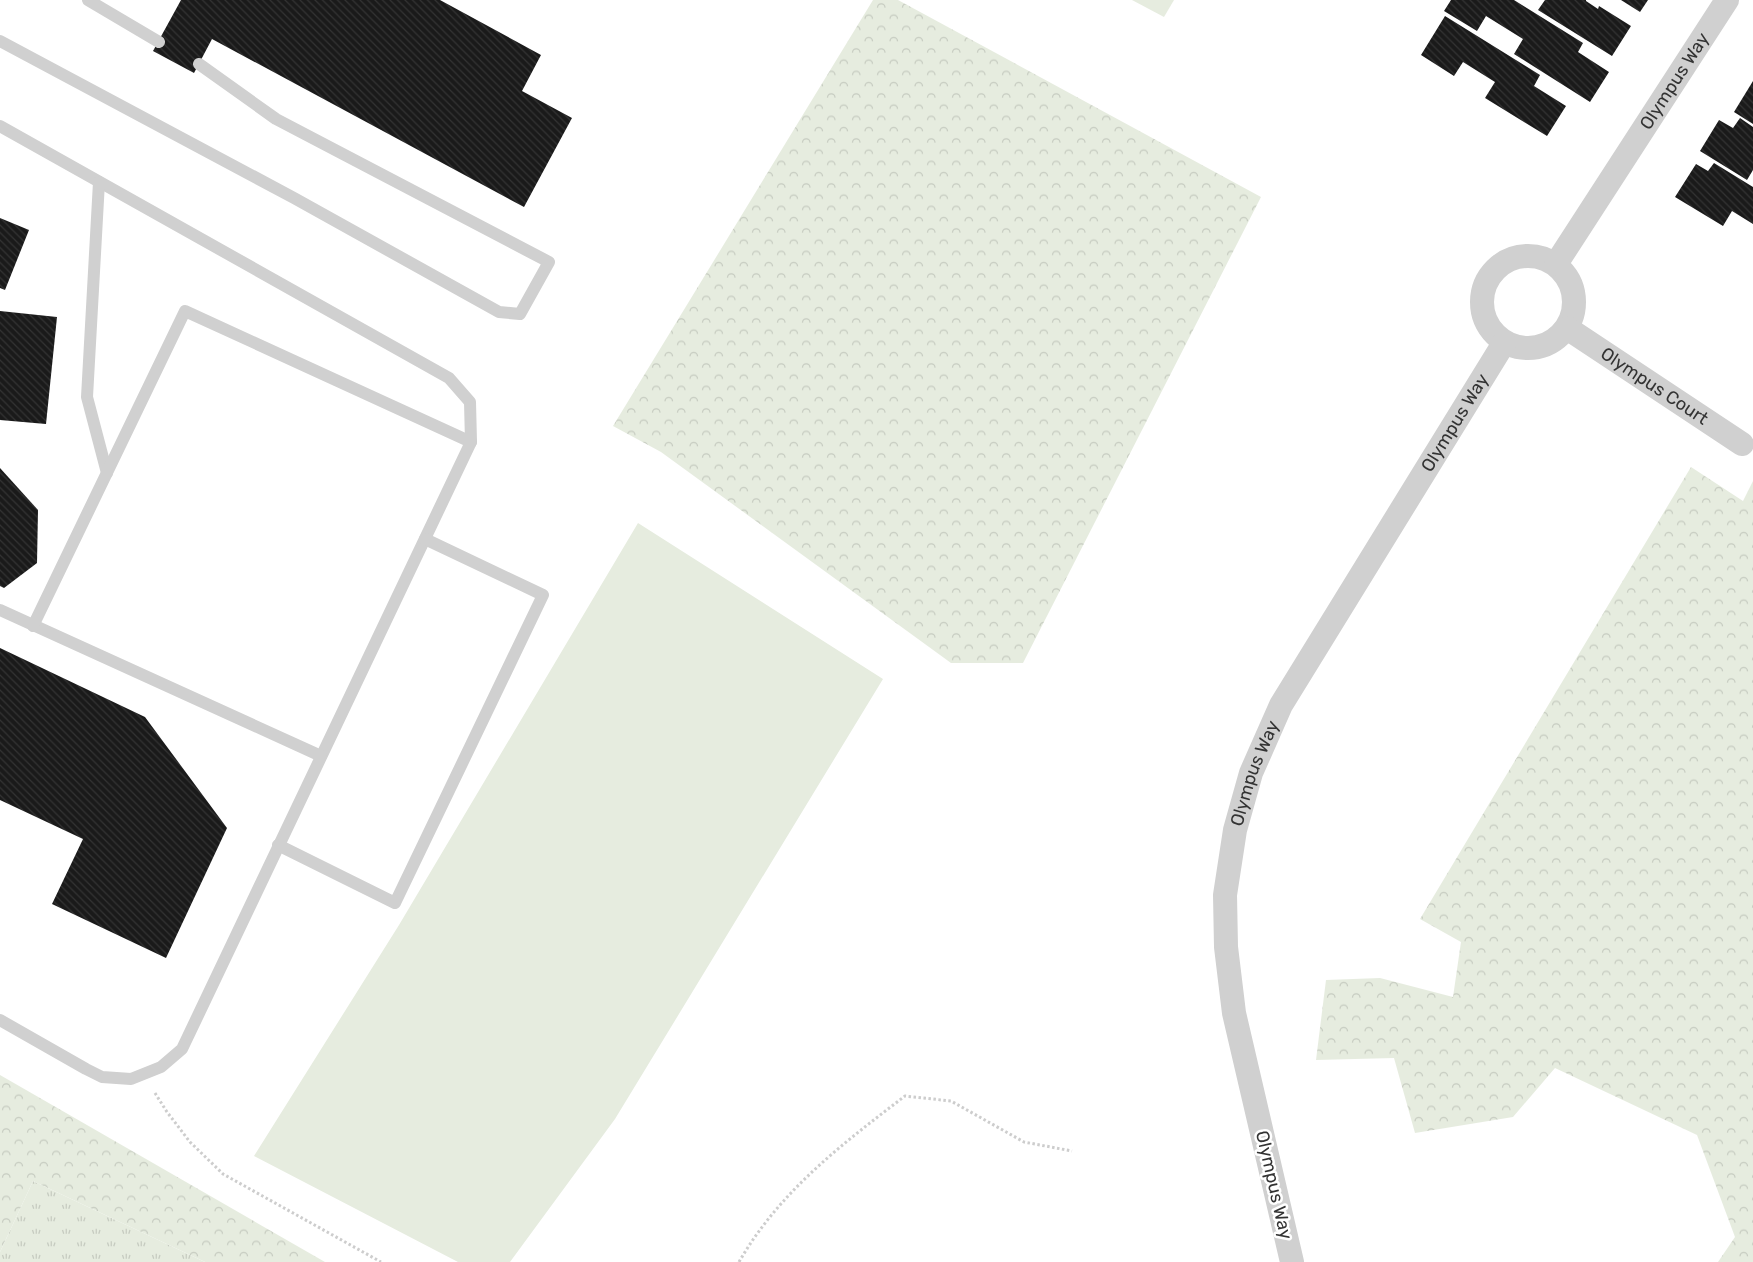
<svg xmlns="http://www.w3.org/2000/svg" width="1753" height="1262" font-family="Rubik,sans-serif">
	<style>
		.grass { fill: url(#grass-tufts) }
		.forest { fill: url(#forest-crowns) }
		.pitch { fill: #e6ecdf }
		.building { fill: url(#building-back-hatch) }
		.lines { fill: none; stroke-linecap: round; stroke-linejoin: round }
		.path { stroke: #cdcdcd; stroke-width: 3; stroke-dasharray: 2.5 2.5; stroke-linecap: butt }
		.service { stroke: #d0d0d0; stroke-width: 12 }
		.minor { stroke: #d0d0d0; stroke-width: 24 }
		.labels { text-anchor: middle; dominant-baseline: central; stroke-width: 5; stroke-linejoin: round; paint-order: stroke }
		.street-label { font-size: 18px; fill: #333; stroke: #fff }
	</style>
	<defs>
		<pattern id="grass-tufts" width="24" height="20" patternUnits="userSpaceOnUse" patternTransform="scale(1.25)"><rect width="24" height="20" fill="#e6ecdf"/><path d="M3 7l-1-3M5 7V3M7 7l1-3M15 17l-1-3M17 17v-4M19 17l1-3" fill="none" stroke="#c6cbc0"/></pattern>
		<pattern id="forest-crowns" width="20" height="18" patternUnits="userSpaceOnUse" patternTransform="scale(1.25)"><rect width="20" height="18" fill="#e6ecdf"/><path d="M2 6a3 3 0 1 1 6 0M12 15a3 3 0 1 1 6 0" fill="none" stroke="#c6cbc0"/></pattern>
		<pattern id="building-back-hatch" width="6" height="6" patternUnits="userSpaceOnUse" patternTransform="scale(1.25)"><rect width="6" height="6" fill="#1a1a1a"/><path d="M-1 5l2 2M0 0l6 6M5-1l2 2" fill="none" stroke="#333"/></pattern>
	</defs>
	<rect width="100%" height="100%" fill="#fff"/>
	<!-- grass -->
	<path class="grass" d="M33 1181 205 1262H0V1252Z"/>
	<!-- forest -->
	<g class="forest">
		<path d="M873 0H898L1261 197 1023 663H951L661 452 613 426Z"/>
		<path d="M1691 467 1743 501 1753 481V1262H1718L1735 1237 1697 1135 1555 1068 1513 1117 1415 1133 1394 1058 1316 1060 1326 980 1380 978 1453 997 1461 942 1420 919Z"/>
		<path d="M0 1075 325 1262H205L33 1181 0 1252Z"/>
	</g>
	<!-- pitch -->
	<g class="pitch">
		<path d="M1132 0H1174L1164 17Z"/>
		<path d="M638 523 883 679 615 1119 510 1262H458L254 1156 399 925Z"/>
	</g>
	<!-- building -->
	<g class="building">
		<path d="M181 0H440L541 55 522 91 572 118 524 207 212 39 194 73 153 51Z"/>
		<path d="M1451 0H1514L1583 43 1578 52 1609 72 1590 102 1514 54 1523 39 1486 16 1477 31 1444 11Z"/>
		<path d="M1545 0H1586V1L1598 9 1599 6 1631 26 1612 56 1538 10Z"/>
		<path d="M1621 0H1648L1640 12Z"/>
		<path d="M1445 16 1540 75 1534 86 1566 106 1547 136 1485 98 1495 82 1463 62 1454 76 1421 55Z"/>
		<path d="M1753 81V124L1734 112Z"/>
		<path d="M1740 118 1753 127V170L1747 180 1700 151 1719 120 1733 128Z"/>
		<path d="M1714 163 1753 187V224L1732 211 1723 226 1675 197 1696 164 1708 171Z"/>
		<path d="M0 218 29 230 5 290 0 288Z"/>
		<path d="M0 311 57 317 46 424 0 420Z"/>
		<path d="M0 468 38 510 37 563 4 588 0 586Z"/>
		<path d="M0 648 145 717 227 828 166 958 52 904 83 839 0 800Z"/>
	</g>
	<g class="lines">
		<!-- path -->
		<g class="path">
			<path d="M155 1093 167 1112 190 1142 223 1174 381 1262"/>
			<path d="M739 1262C779 1192 842 1144 905 1096L951 1101 1024 1142 1072 1151"/>
		</g>
		<!-- service -->
		<g class="service">
			<path d="M88 0 159 42"/>
			<path d="M0 41 294 198 499 312 520 314 549 262 276 119 199 64"/>
			<path d="M0 126 449 378 470 402 471 442 182 1049 161 1067 131 1079 102 1077 86 1069 0 1020"/>
			<path d="M99 182 87 397 107 473"/>
			<path d="M0 610 321 756"/>
			<path d="M33 626 185 311 471 442"/>
			<path d="M278 845 395 903 543 595 425 539"/>
		</g>
		<!-- minor -->
		<g class="minor">
			<circle cx="1528" cy="302" r="46"/>
			<path id="s1" d="M1556 264 1727 0"/>
			<path id="s2" d="M1567 328 1742 444"/>
			<path id="s3" d="M1292 1262 1234 1013 1226 947 1225 895 1235 830 1251 773 1281 705 1504 343"/>
		</g>
	</g>
	<g class="labels">
		<!-- street labels -->
		<g class="street-label">
			<text stroke="none"><textPath href="#s1" startOffset="218">Olympus Way</textPath></text>
			<text stroke="none"><textPath href="#s2" startOffset="105">Olympus Court</textPath></text>
			<text stroke="none"><textPath href="#s3" startOffset="905">Olympus Way</textPath></text>
			<text stroke="none"><textPath href="#s3" startOffset="500">Olympus Way</textPath></text>
			<text transform="translate(1274 1185) rotate(77)">Olympus Way</text>
		</g>
	</g>
</svg>
